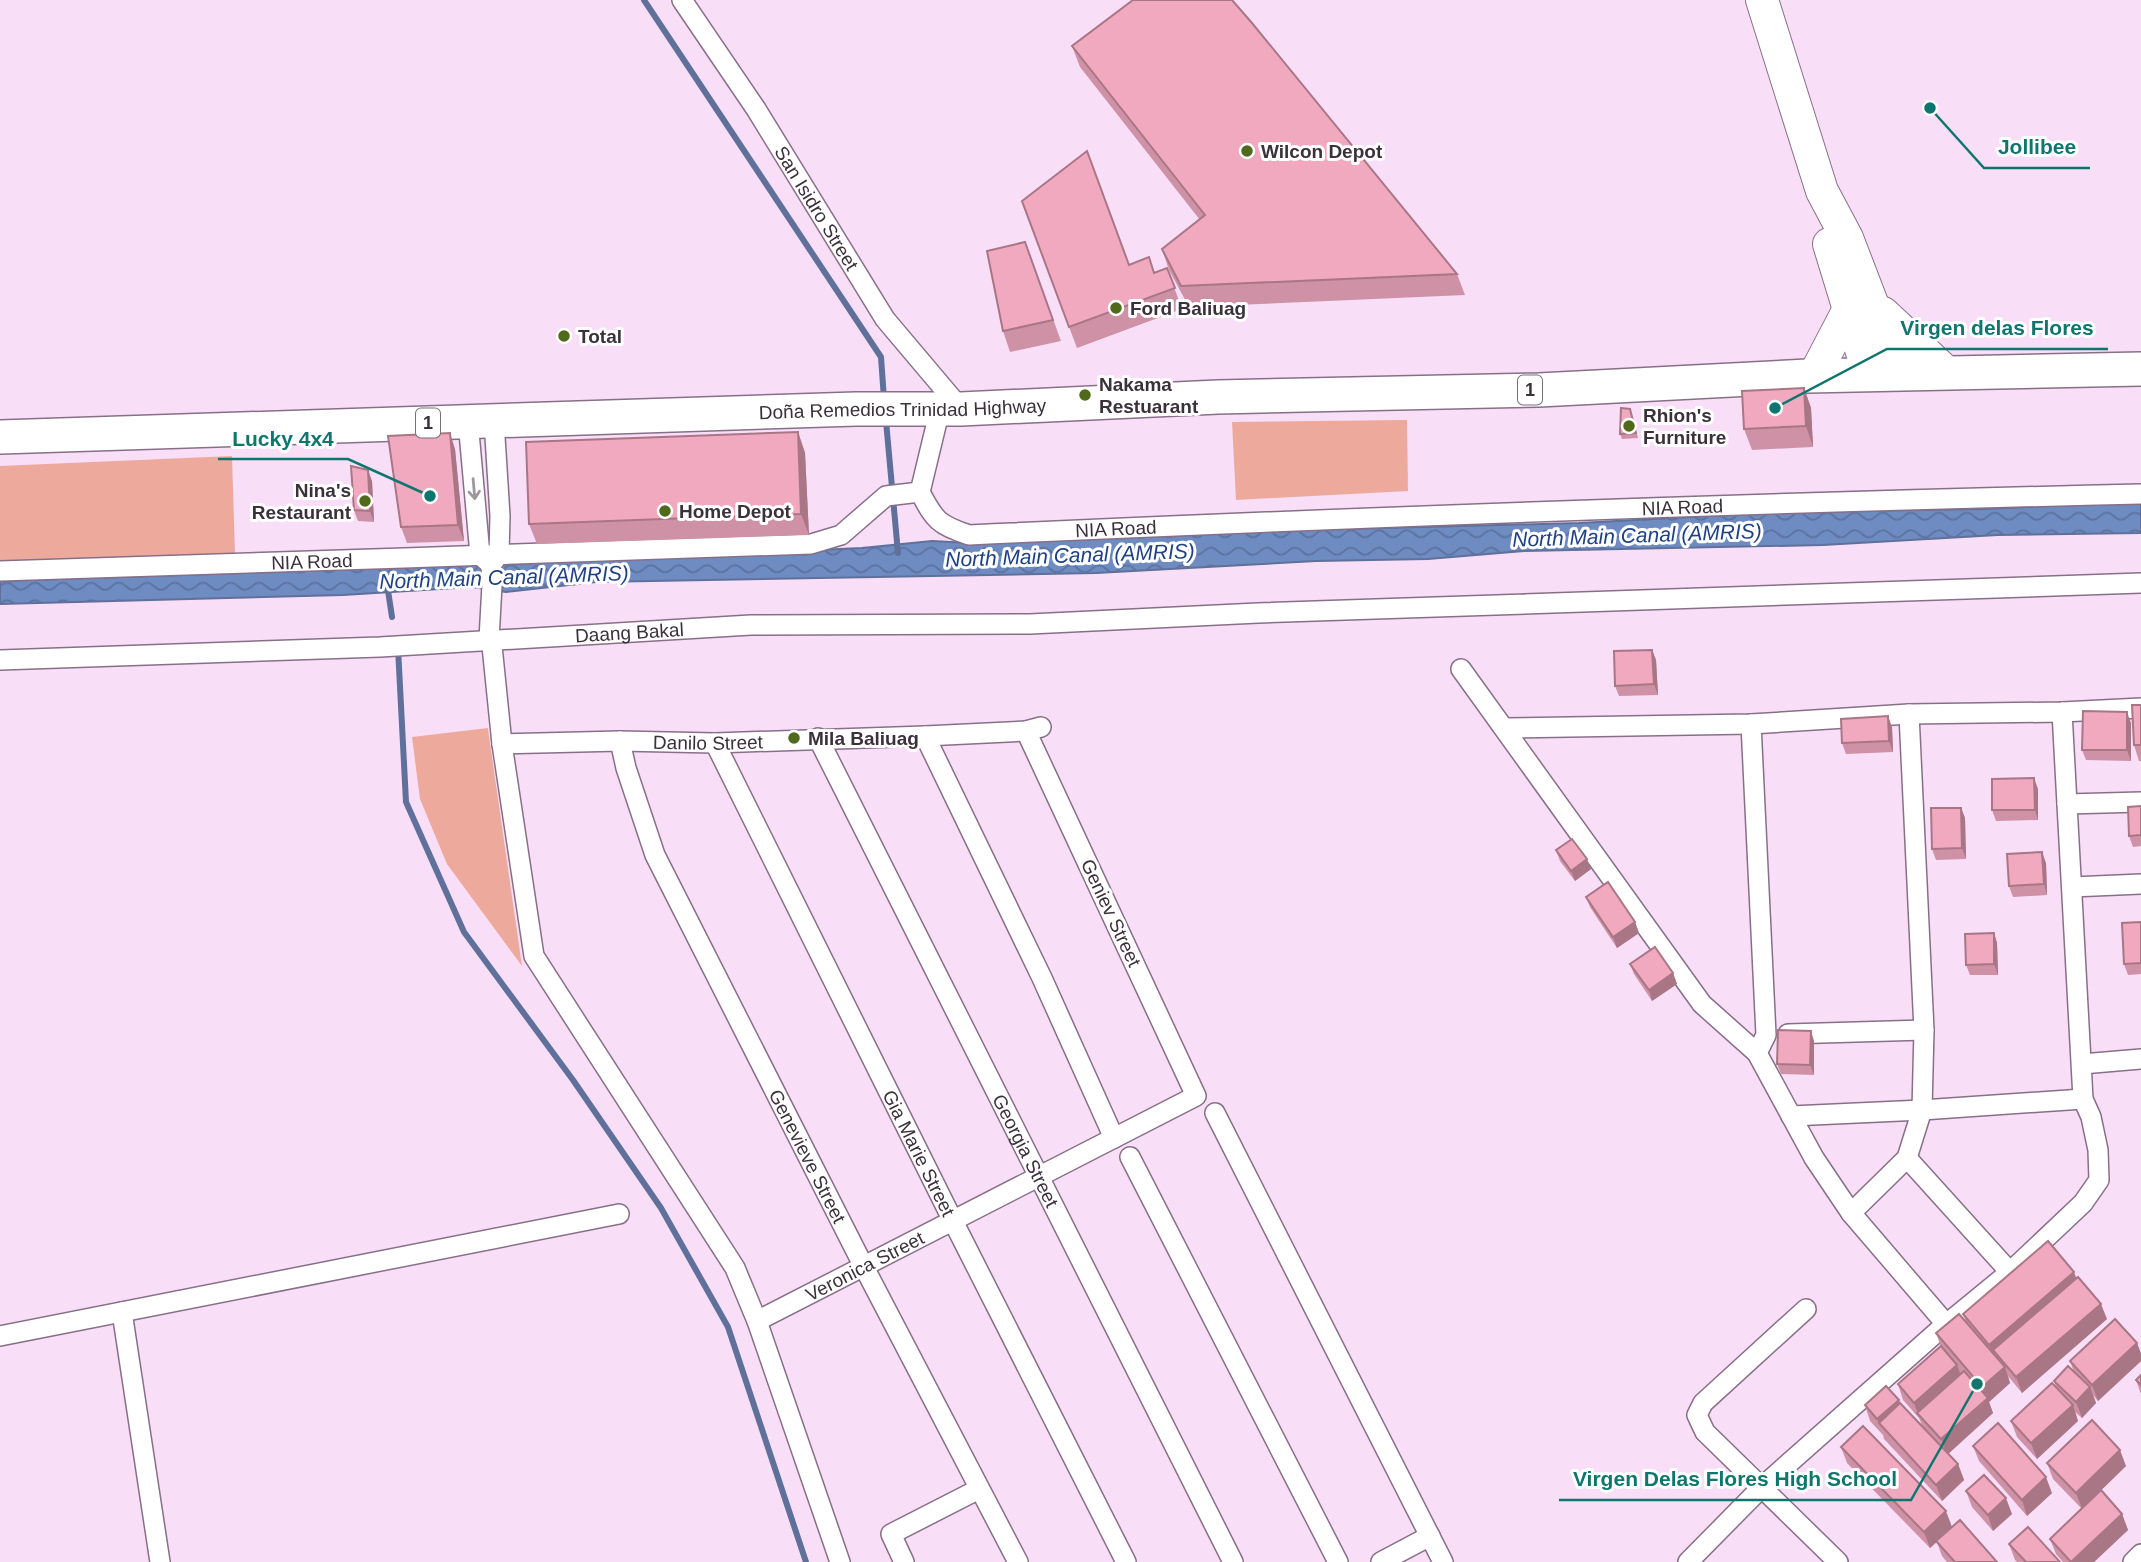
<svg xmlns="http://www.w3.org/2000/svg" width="2141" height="1562" font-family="Helvetica,sans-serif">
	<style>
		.green { fill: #eea99d }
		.water { fill: url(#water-waves); stroke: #5f709a; stroke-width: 2 }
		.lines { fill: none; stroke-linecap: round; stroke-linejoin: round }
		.stream { stroke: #5f709a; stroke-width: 6 }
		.minor-casing { stroke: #877087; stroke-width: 22 }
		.primary-casing { stroke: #877087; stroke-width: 34 }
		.trunk-casing { stroke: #877087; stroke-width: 36 }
		.minor { stroke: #fff; stroke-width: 19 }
		.primary { stroke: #fff; stroke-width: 32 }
		.trunk { stroke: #fff; stroke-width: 33 }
		.wall { fill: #cf91a5 }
		.shaded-wall { fill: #a97686 }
		.building { fill: #f1a9c0; stroke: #a97686; stroke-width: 2 }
		.oneway { stroke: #9d989d }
		.poi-dot { fill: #50691b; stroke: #fff; stroke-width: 2.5 }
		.labels { text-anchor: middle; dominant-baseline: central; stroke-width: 6; stroke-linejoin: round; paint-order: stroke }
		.shield { fill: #fff; stroke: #766f76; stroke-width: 2 }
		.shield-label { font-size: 18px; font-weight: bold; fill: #3b313b }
		.poi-label { font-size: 19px; font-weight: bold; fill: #3b313b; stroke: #fff; text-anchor: start }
		.street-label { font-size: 19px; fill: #3b313b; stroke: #fff }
		.water-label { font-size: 21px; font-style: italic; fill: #204285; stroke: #fff }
		.leader { fill: none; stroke: #0f766e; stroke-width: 2.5 }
		.callout-dot { fill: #0f766e; stroke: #fff; stroke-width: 2.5 }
		.callout-label { font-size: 21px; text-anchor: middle; font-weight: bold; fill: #0f766e; stroke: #fff; stroke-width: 6; stroke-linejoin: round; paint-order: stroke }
	</style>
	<defs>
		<pattern id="water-waves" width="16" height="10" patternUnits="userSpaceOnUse" patternTransform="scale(1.75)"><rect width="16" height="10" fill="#6e8bc2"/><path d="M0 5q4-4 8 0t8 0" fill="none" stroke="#5c729f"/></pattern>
	</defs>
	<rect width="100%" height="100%" fill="#f9def8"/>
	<!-- green -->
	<g class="green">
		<path d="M1407 420 1408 491 1236 500 1232 422Z"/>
		<path d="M232 456 235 554 0 562V466Z"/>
		<path d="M488 728V729L522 966 447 864 420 799 412 737Z"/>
	</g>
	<!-- water -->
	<path class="water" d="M2141 502V533L1998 535 1823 545 1524 551 1428 559 1316 561 1096 573 596 582 506 592 472 587 343 595 0 604V581L272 572 428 566 473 562 491 565 862 548 932 541 970 543 1269 531 1579 523 1786 512 1983 509Z"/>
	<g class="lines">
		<!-- stream -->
		<g class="stream">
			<path d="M644 0 881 357 884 399"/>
			<path d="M886 421 898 553"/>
			<path d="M387 584 392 617"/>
			<path d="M398 648 406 802 464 932 573 1080 661 1208 728 1327 806 1562"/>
		</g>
		<!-- minor casing -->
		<g class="minor-casing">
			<g id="minor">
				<path id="s1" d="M682 0 756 109 885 319 961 409"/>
				<path d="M468 421 480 555 488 562"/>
				<path d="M494 421 500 516 499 554 491 565 492 585 489 639 492 646 502 744 534 956 735 1268 757 1321 840 1562"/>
				<path id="s2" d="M920 492C935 521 939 525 969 535 1360 517 1750 503 2141 494"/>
				<path d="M920 492 940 409"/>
				<path id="s3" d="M0 571C270 564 541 552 811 544L841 535 886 496 920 492"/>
				<path id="s4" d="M0 660 380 647 751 625 1030 624 1258 613 2141 583"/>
				<path d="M1461 669 1702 1004 1757 1053 1814 1158 1851 1213 1946 1324"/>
				<path d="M1751 724 1766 1035 1757 1053"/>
				<path d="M1505 728 1751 724 1909 714 2062 712 2141 708"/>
				<path d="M925 736 1042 978 1114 1138"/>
				<path id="s5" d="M818 738 1233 1562"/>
				<path id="s6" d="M620 741 626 768 655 855 864 1267 1018 1562"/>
				<path id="s7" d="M715 743 953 1221 1126 1562"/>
				<path id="s8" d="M502 744 620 741 715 743 925 736 1026 731 1041 727"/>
				<path d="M2067 804 2141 802"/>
				<path d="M2072 887 2141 884"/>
				<path d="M1788 1034 1924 1030"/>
				<path d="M2082 1064 2141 1059"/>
				<path d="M1215 1113 1443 1562"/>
				<path d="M1791 1116 1922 1110 2083 1099"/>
				<path d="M1130 1157 1338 1562"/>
				<path d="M1907 1158 2010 1272"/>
				<path d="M1851 1213 1907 1158 1922 1110 1924 1030 1909 714"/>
				<path d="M1806 1309 1703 1403 1697 1415 1705 1432 1838 1562"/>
				<path d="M122 1312 160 1562"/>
				<path id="s9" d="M757 1321 1196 1096 1026 731"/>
				<path d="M0 1336 619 1214"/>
				<path d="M904 1562 891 1534 979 1489"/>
				<path d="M1381 1562 1430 1536"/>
				<path d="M1688 1562 1762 1487 1938 1331 2010 1272 2083 1203 2099 1180 2098 1150 2091 1117 2083 1099 2062 712"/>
				<path d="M2133 1562 2141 1554"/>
			</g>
		</g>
		<!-- primary casing -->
		<g class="primary-casing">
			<g id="primary">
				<path d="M1762 0 1822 191 1847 238 1880 324 1904 374"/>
				<path d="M1829 244 1869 375"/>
				<path d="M1883 313 1946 372"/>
				<path d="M1814 376 1849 309"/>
			</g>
		</g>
		<!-- trunk casing -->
		<g class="trunk-casing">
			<g id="trunk">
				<path id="s10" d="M0 437 856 409H961L1218 397 1539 390 1808 376 2141 369"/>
			</g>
		</g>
		<!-- minor -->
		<use href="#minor" class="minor"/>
		<!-- primary -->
		<use href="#primary" class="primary"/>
		<!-- trunk -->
		<use href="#trunk" class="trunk"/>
	</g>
	<!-- wall -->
	<g class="wall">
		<path d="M1072 46 1457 274 1465 295 1189 307 1169 270 1162 249 1200 220 1080 67Z"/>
		<path d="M1022 202 1129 265 1154 273 1167 268 1182 309 1077 348Z"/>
		<path d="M1025 242 1061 341 1010 352 1003 331Z"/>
		<path d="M1804 388 1811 408 1813 447 1752 450 1744 429Z"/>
		<path d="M1630 409 1638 438 1622 439 1620 434Z"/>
		<path d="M798 432 805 453 809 535 537 544 529 524Z"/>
		<path d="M455 449 464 541 407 543 401 527Z"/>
		<path d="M372 481 374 522 358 521 354 510Z"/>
		<path d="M1652 650 1656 660 1658 695 1619 696 1615 686Z"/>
		<path d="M2141 705V761H2139L2134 745Z"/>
		<path d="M2131 723V761L2086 760 2082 750Z"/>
		<path d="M1892 727 1893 752 1846 754 1842 743Z"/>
		<path d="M2038 789V820L1996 821 1992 810Z"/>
		<path d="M2141 806V846L2133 847 2129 836Z"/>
		<path d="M1961 808 1965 818 1966 859 1936 860 1932 849Z"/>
		<path d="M1556 850 1591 869 1575 881 1560 861Z"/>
		<path d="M2046 863 2047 895 2013 897 2009 886Z"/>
		<path d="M1586 897 1635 922 1639 933 1617 948 1590 907Z"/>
		<path d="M2141 922V974L2128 975 2124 964Z"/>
		<path d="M1994 933 1997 943 1998 975H1970L1966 965Z"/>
		<path d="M1630 964 1673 973 1677 984 1652 1001 1634 974Z"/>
		<path d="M1814 1041V1075L1781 1074 1777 1064Z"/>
		<path d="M2076 1278 2107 1319 2022 1393 2008 1376 2010 1383 1989 1402 1993 1413 1948 1454 1958 1464 1964 1480 1942 1501 1884 1439 1883 1435 1870 1421 1865 1405 1900 1403 1922 1425 1919 1418 1903 1400 1898 1384 1941 1347 1936 1333 1966 1322 1963 1314Z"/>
		<path d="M2137 1343 2141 1354V1361L2098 1401 2093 1395 2096 1403 2082 1418 2075 1412 2078 1421 2037 1459 2017 1437 2011 1421 2056 1387 2054 1381 2074 1372 2070 1361Z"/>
		<path d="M2141 1375V1394L2136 1380Z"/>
		<path d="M1973 1446 2052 1493 2027 1516 1979 1461Z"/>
		<path d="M1841 1447 1952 1527 1997 1562H1947L1942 1556 1937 1542 1930 1548 1847 1463Z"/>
		<path d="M2047 1463 2126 1466 2101 1490 2122 1514 2128 1530 2094 1562H2063L2056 1554 2050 1539 2082 1509 2053 1479Z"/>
		<path d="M1966 1491 2012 1514 1993 1531 1972 1507Z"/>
		<path d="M2009 1544 2060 1562H2017L2015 1560Z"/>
	</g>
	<!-- shaded-wall -->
	<g class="shaded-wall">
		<path d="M1804 388 1811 408 1813 447 1806 426Z"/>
		<path d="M798 432 805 453 809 535 801 514Z"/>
		<path d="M450 433 455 449 464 541 458 525Z"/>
		<path d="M368 470 372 481 374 522 370 511Z"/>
		<path d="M1652 650 1656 660 1658 695 1654 684Z"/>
		<path d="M2127 712 2131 723V761L2127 750Z"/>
		<path d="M1888 716 1892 727 1893 752 1889 741Z"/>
		<path d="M2034 778 2038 789V820L2035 810Z"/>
		<path d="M1961 808 1965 818 1966 859 1962 848Z"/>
		<path d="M2042 852 2046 863 2047 895 2044 884Z"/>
		<path d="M1587 859 1591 869 1575 881 1571 871Z"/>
		<path d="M1635 922 1639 933 1617 948 1613 937Z"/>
		<path d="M1994 933 1997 943 1998 975 1994 964Z"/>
		<path d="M1673 973 1677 984 1652 1001 1649 990Z"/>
		<path d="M1811 1031 1814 1041V1075L1810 1065Z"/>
		<path d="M2074 1272 2080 1288 1993 1350 1996 1359 1995 1361 1989 1345Z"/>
		<path d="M2101 1304 2107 1319 2022 1393 2016 1377Z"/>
		<path d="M2137 1343 2141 1354V1361L2098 1401 2092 1385Z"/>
		<path d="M1957 1365 1963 1381 1918 1414 1914 1403Z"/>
		<path d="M2005 1367 2010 1383 1989 1402 1993 1413 1947 1455 1941 1439 1986 1399 1982 1387Z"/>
		<path d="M2090 1387 2096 1403 2082 1418 2076 1402Z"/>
		<path d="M1899 1400 1904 1416 1879 1423 1877 1419Z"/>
		<path d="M2073 1405 2078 1421 2037 1459 2031 1443Z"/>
		<path d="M2120 1450 2126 1466 2082 1509 2076 1493Z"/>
		<path d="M1958 1464 1964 1480 1942 1501 1936 1485Z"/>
		<path d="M2046 1477 2052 1493 2027 1516 2022 1500Z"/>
		<path d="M2006 1498 2012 1514 1993 1531 1988 1515Z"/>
		<path d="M1946 1511 1952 1527 1930 1548 1924 1532Z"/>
		<path d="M2122 1514 2128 1530 2094 1562H2072Z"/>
	</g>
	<!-- building -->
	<g class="building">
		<path d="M1133 0H1232L1252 23 1457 274 1181 286 1162 249 1205 215 1072 46Z"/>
		<path d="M1087 151 1129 265 1149 257 1154 273 1167 268 1175 288 1069 327 1022 201Z"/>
		<path d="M1025 242 1053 320 1003 331 987 251Z"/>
		<path d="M1804 388 1806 426 1744 429 1742 391Z"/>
		<path d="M1621 408 1630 409 1636 433 1620 434Z"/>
		<path d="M798 432 801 514 529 524 526 442Z"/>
		<path d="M450 433 458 525 401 527 388 436Z"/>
		<path d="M351 466 368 470 370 511 354 510Z"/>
		<path d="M1652 650 1654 684 1615 686 1614 651Z"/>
		<path d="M2132 705H2141V745H2134Z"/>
		<path d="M2083 711 2127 712V750H2082Z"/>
		<path d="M1888 716 1889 741 1842 743 1841 719Z"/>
		<path d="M2034 778 2035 810H1992V779Z"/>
		<path d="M2141 806V835L2129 836 2128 807Z"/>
		<path d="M1931 808H1961L1962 848 1932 849Z"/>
		<path d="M1572 839 1587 859 1571 871 1556 850Z"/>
		<path d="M2042 852 2044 884 2009 886 2007 854Z"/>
		<path d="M1608 882 1635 922 1613 937 1586 897Z"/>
		<path d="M2141 922V963L2124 964 2122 923Z"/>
		<path d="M1994 933V964L1966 965 1965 934Z"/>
		<path d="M1655 947 1673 973 1649 990 1630 964Z"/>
		<path d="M1778 1030 1811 1031 1810 1065 1777 1064Z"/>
		<path d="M2048 1241 2074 1272 1989 1345 1963 1314Z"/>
		<path d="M2078 1277 2101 1304 2016 1377 1993 1350Z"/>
		<path d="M1959 1314 2005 1367 1982 1387 1936 1333Z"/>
		<path d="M2115 1319 2137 1343 2092 1385 2070 1361Z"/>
		<path d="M1941 1346 1957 1365 1914 1403 1898 1384Z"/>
		<path d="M2068 1366 2090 1387 2076 1402 2054 1381Z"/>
		<path d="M1964 1371 1988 1398 1941 1439 1917 1413Z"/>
		<path d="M2141 1375V1385L2136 1380Z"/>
		<path d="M2052 1383 2073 1405 2031 1443 2011 1421Z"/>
		<path d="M1886 1386 1899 1400 1877 1419 1865 1405Z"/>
		<path d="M1900 1403 1958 1464 1936 1485 1879 1423Z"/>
		<path d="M2092 1420 2120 1450 2076 1493 2047 1463Z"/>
		<path d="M1998 1423 2046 1477 2022 1500 1973 1446Z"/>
		<path d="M1863 1426 1946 1511 1924 1532 1841 1447Z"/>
		<path d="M1984 1475 2006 1498 1988 1515 1966 1491Z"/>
		<path d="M2101 1490 2122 1514 2071 1562 2050 1539Z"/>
		<path d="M1960 1520 1997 1562H1955L1936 1541Z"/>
		<path d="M2028 1527 2060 1562H2026L2009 1544Z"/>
	</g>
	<!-- one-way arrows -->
	<defs><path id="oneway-shaft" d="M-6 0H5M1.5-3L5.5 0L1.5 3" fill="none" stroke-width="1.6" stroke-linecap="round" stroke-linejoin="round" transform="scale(1.75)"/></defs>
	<use class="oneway" href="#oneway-shaft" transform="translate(474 489) rotate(85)"/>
	<!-- markers -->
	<g class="poi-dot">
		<circle cx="1247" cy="151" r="7"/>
		<circle cx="1116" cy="308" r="7"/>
		<circle cx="564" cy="336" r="7"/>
		<circle cx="1085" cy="395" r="7"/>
		<circle cx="1629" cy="426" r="7"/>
		<circle cx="365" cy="501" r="7"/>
		<circle cx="665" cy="511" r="7"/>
		<circle cx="794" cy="738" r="7"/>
	</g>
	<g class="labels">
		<!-- shield labels -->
		<g class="shield">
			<rect x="1518" y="375.5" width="24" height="29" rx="5"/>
			<rect x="416" y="408.5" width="24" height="29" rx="5"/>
		</g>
		<g class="shield-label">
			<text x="1530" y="390">1</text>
			<text x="428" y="423">1</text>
		</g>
		<!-- poi labels -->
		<g class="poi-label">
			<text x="1261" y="151">Wilcon Depot</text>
			<text x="1130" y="308">Ford Baliuag</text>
			<text x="578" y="336">Total</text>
			<text x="1099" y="384">Nakama<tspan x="1099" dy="22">Restuarant</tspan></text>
			<text x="1643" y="415">Rhion's<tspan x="1643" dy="22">Furniture</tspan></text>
			<text x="351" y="490" text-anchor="end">Nina's<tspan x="351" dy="22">Restaurant</tspan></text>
			<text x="679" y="511">Home Depot</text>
			<text x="808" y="738">Mila Baliuag</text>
		</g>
		<!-- street labels -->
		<g class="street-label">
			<text stroke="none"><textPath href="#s1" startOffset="248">San Isidro Street</textPath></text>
			<text stroke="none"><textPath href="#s10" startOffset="903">Doña Remedios Trinidad Highway</textPath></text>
			<text stroke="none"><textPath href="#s2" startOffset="782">NIA Road</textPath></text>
			<text stroke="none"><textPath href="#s2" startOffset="215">NIA Road</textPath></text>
			<text stroke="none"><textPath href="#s3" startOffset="312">NIA Road</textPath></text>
			<text stroke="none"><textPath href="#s4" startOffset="630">Daang Bakal</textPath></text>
			<text stroke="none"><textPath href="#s8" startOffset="206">Danilo Street</textPath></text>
			<text transform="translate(1111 913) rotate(65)">Geniev Street</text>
			<text stroke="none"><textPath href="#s5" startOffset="462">Georgia Street</textPath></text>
			<text stroke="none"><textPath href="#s7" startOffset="458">Gia Marie Street</textPath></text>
			<text stroke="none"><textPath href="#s6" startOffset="457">Genevieve Street</textPath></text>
			<text stroke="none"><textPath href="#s9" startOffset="121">Veronica Street</textPath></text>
		</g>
		<!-- water labels -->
		<g class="water-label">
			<text transform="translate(1637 535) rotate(-2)">North Main Canal (AMRIS)</text>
			<text transform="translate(1070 555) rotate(-2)">North Main Canal (AMRIS)</text>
			<text transform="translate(504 577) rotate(-2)">North Main Canal (AMRIS)</text>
		</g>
	</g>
	<!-- callouts -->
	<path class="leader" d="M1930 108L1984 168H2090M1775 408L1887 349H2108M430 496L348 459H218M1977 1384L1911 1500H1559"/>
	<g class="callout-dot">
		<circle cx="1930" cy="108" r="7"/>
		<circle cx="1775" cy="408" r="7"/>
		<circle cx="430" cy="496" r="7"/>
		<circle cx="1977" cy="1384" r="7"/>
	</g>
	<g class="callout-label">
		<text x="2037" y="154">Jollibee</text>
		<text x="1997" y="335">Virgen delas Flores</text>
		<text x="283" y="446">Lucky 4x4</text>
		<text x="1735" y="1486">Virgen Delas Flores High School</text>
	</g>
</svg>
